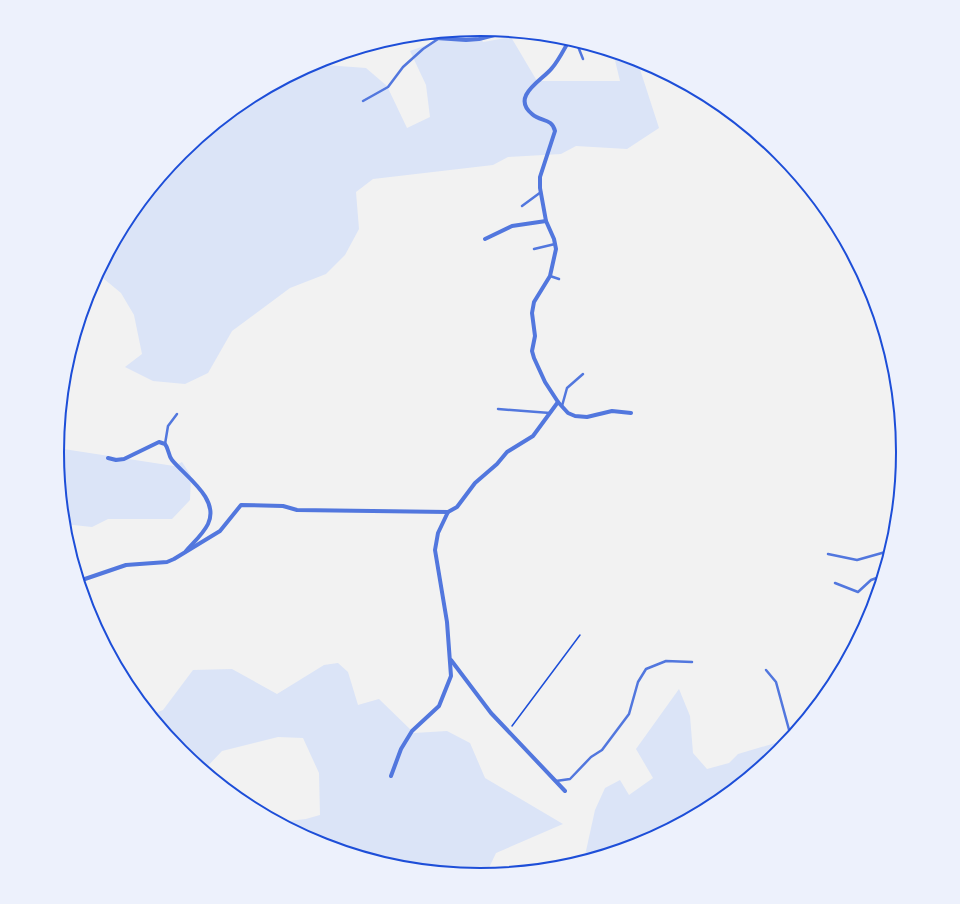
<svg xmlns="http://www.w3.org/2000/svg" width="960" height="904" font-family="'Archivo Narrow',sans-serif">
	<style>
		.green { fill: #dbe4f7 }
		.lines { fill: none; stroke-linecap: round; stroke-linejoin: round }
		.path { stroke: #1d4ed8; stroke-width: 1.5 }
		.service { stroke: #5277de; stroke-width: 2.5 }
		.minor { stroke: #5277de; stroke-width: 4 }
		.rim { fill: none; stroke: #1d4ed8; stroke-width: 2 }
	</style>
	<rect width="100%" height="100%" fill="#f2f2f2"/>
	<!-- green -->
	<g class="green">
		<path d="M476 29 483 42 511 37 537 81H620L613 52 637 60 659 128 627 149 576 146 561 154 508 157 493 165 373 179 356 192 359 229 345 255 326 274 290 288 232 331 208 373 185 384 153 381 125 367 142 354 134 315 121 293 98 274 128 217 181 153 245 100 312 64 366 68 387 86 407 128 430 117 426 85 410 51 465 31Z"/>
		<path d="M57 448 174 466 182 462 191 476 190 500 172 519H108L92 527 64 524Z"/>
		<path d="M338 663 348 672 358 705 379 699 414 733 447 731 470 743 485 778 563 824 496 853 486 874 397 867 318 843 279 822 306 819 320 815 319 773 303 738 278 737 222 751 204 770 181 751 151 715 163 710 193 670 232 669 277 694 324 665Z"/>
		<path d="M679 689 690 716 693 753 707 769 729 763 738 754 789 739 779 751 715 804 642 843 584 860 595 810 605 788 620 780 629 795 653 778 636 749Z"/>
	</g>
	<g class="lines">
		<!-- path -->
		<path class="path" d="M512 726 580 635"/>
		<!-- service -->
		<g class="service">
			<path d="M571 40 577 44 583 59"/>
			<path d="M363 101 388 87 403 67 423 49 438 39"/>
			<path d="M522 206 541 192"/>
			<path d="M534 249 555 244"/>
			<path d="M550 276 559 279"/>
			<path d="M562 406 567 388 583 374"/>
			<path d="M498 409 550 413"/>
			<path d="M165 444 168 426 177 414"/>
			<path d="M828 554 857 560 889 551"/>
			<path d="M835 583 858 592 871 580 882 576"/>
			<path d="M766 670 776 682 791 737"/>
			<path d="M556 781 570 779 591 757 602 750 629 714 638 682 646 669 666 661 692 662"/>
		</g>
		<!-- minor -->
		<g class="minor">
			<path d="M406 36 466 40 479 39 506 32"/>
			<path d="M570 39C564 49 559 60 552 68 543 80 510 96 532 114 541 122 552 118 555 131L540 177V188L546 221 554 239 556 249 550 276 534 302 532 313 535 336 532 351 534 358 545 382 558 402 568 413 575 416 587 417 612 411 631 413"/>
			<path d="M485 239 512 226 546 221"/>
			<path d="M108 458 116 460 124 459 159 442 165 444C169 449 168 455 172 460 186 477 220 499 208 524 203 534 194 542 186 551"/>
			<path d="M888 557 891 547"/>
			<path d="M79 581 126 565 167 562 174 559 220 531 241 505 283 506 297 510 448 512 457 507 475 483 497 464 507 452 533 436 558 402"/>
			<path d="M451 660 491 713 565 791"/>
			<path d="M391 776 401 749 412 731 439 706 451 676 447 622 435 550 438 533 448 512"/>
		</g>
	</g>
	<!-- crop -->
	<path d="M0 0H960V904H0ZM64 452a416 416 0 1 1 832 0a416 416 0 1 1-832 0Z" fill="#edf1fc" fill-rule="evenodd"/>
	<path class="rim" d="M64 452a416 416 0 1 1 832 0a416 416 0 1 1-832 0Z"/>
</svg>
